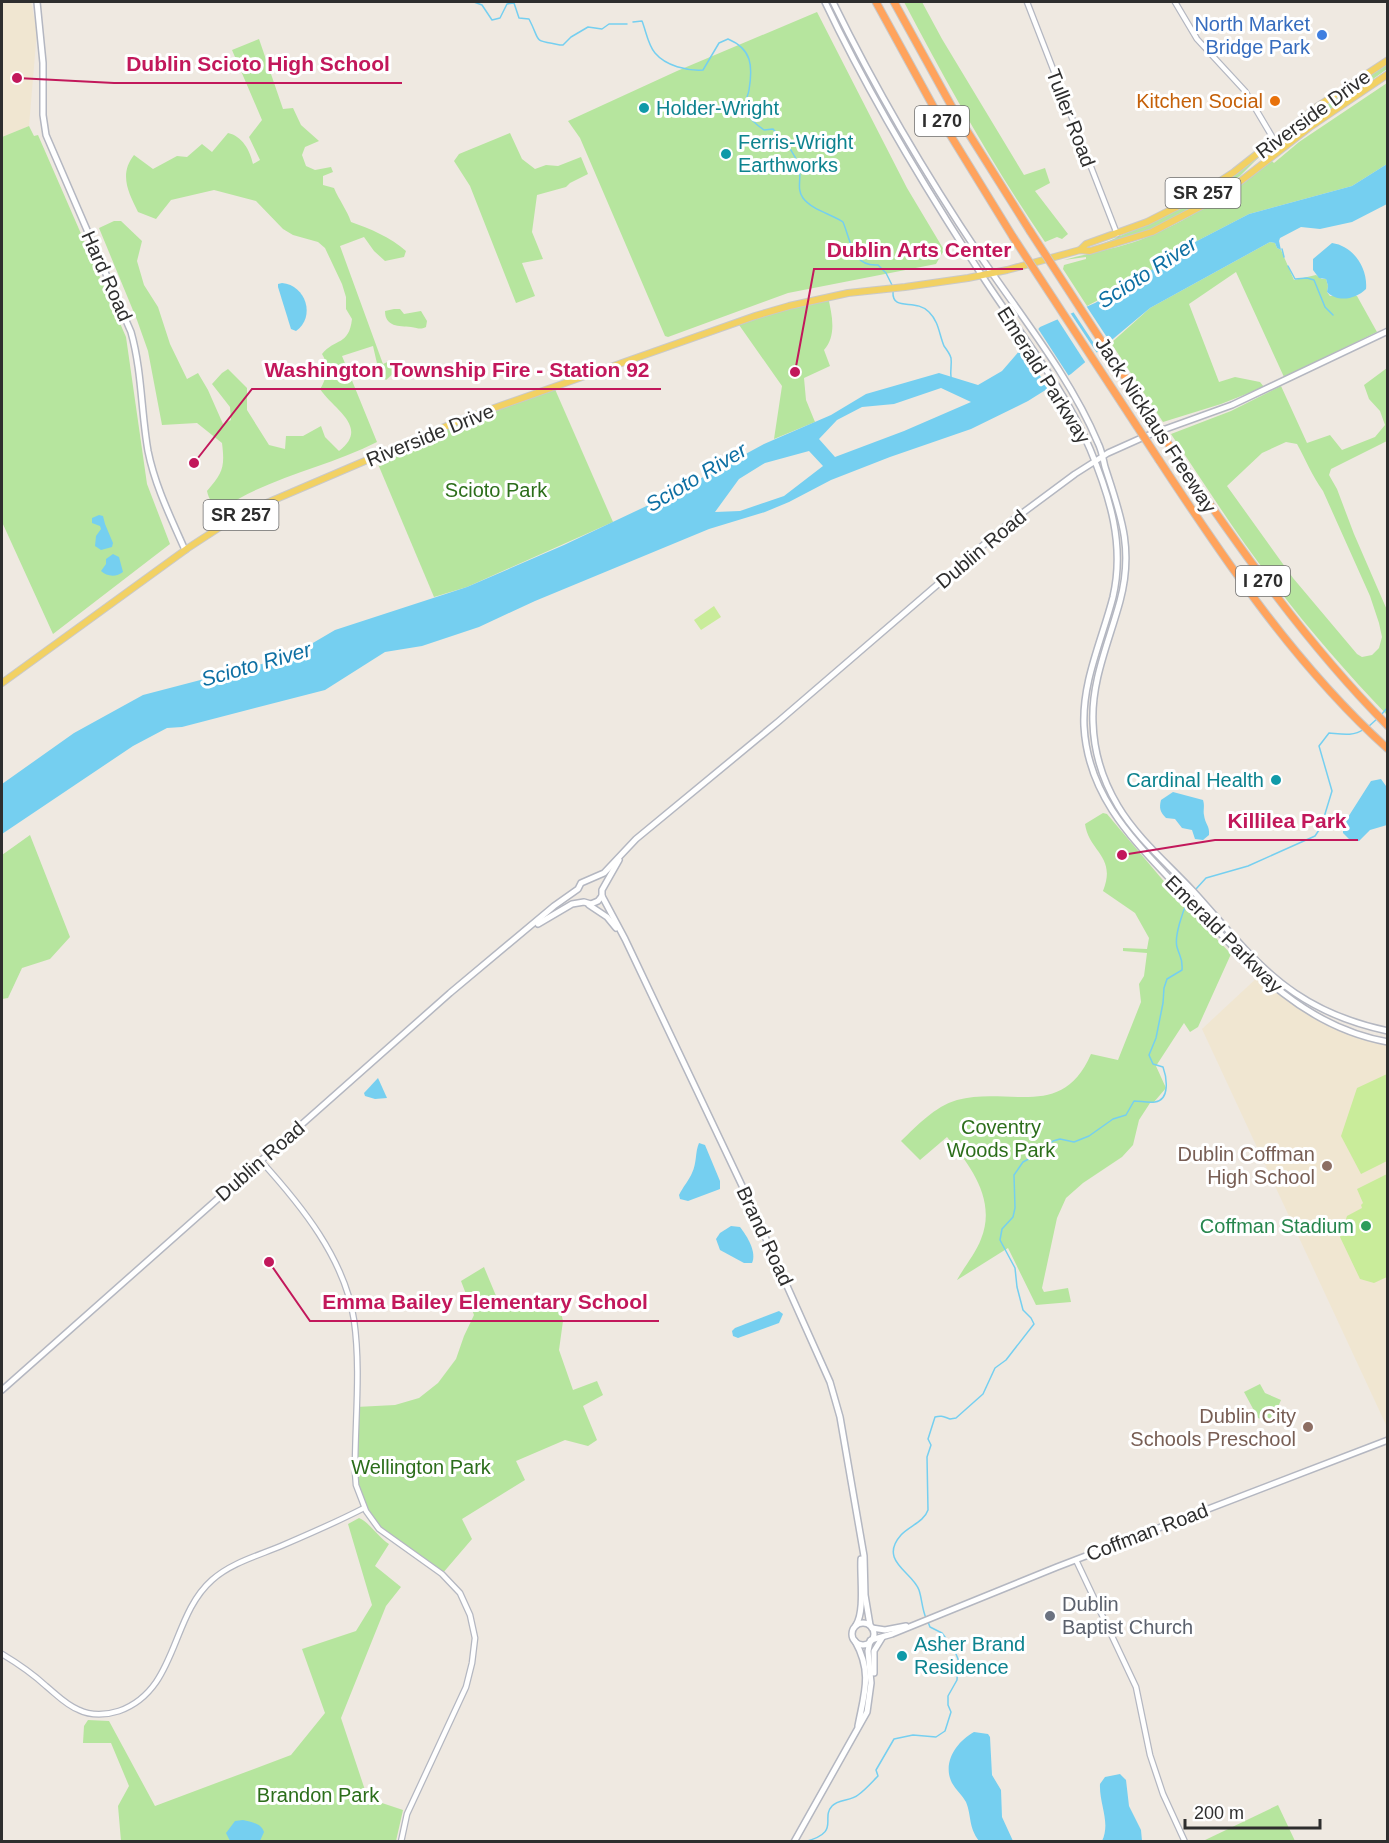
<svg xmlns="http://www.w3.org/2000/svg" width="1389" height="1843" font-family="Helvetica,sans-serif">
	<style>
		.education { fill: #f0e6d1 }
		.green { fill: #b6e59e; fill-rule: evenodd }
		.pitch { fill: #c9ec9a }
		.water { fill: #75cff0; fill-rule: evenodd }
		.pier { fill: #efe9e1 }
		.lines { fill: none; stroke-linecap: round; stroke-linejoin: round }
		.stream { stroke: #75cff0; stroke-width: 1.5 }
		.tertiary-casing { stroke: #b4b7c1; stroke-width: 7 }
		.secondary-casing { stroke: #b4b7c1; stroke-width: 8 }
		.primary-casing { stroke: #c9c9c9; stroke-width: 8 }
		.motorway-casing { stroke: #c9c9c9; stroke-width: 9 }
		.tertiary { stroke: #fff; stroke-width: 4.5 }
		.secondary { stroke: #fff; stroke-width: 5 }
		.primary { stroke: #f2d163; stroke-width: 6 }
		.motorway { stroke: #ffa35c; stroke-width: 7 }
		.motorway-bridge-casing { stroke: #c9c9c9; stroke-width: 9; stroke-linecap: butt }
		.motorway-bridge { stroke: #ffa35c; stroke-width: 7 }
		.shop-dot { fill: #3f7fe0; stroke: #fff; stroke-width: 2 }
		.food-dot { fill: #e8710a; stroke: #fff; stroke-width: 2 }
		.culture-dot { fill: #0f9aa8; stroke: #fff; stroke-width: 2 }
		.education-dot { fill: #8d6e63; stroke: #fff; stroke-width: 2 }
		.leisure-dot { fill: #2e9e5b; stroke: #fff; stroke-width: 2 }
		.worship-dot { fill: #6b7280; stroke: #fff; stroke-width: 2 }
		.labels { text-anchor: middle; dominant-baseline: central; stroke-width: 6; stroke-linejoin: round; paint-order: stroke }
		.shield { fill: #fff; stroke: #6d6d6d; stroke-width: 1.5 }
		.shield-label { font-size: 18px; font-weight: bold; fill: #2e2e2e }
		.shop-label { font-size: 20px; fill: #366cbe; stroke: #fff; text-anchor: end }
		.food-label { font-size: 20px; fill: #c56008; stroke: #fff; text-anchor: end }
		.culture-label { font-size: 20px; fill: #0d838f; stroke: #fff; text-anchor: start }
		.street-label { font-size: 20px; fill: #2e2e2e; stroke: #fff }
		.park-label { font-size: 20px; fill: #2c6e1b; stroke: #fff }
		.education-label { font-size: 20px; fill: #785e54; stroke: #fff; text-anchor: end }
		.leisure-label { font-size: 20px; fill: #27864d; stroke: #fff; text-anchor: end }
		.worship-label { font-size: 20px; fill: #5b616d; stroke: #fff; text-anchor: start }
		.water-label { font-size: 21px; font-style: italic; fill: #0d6fa3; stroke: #fff }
		.leader { fill: none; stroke: #c2185b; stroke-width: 2 }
		.callout-dot { fill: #c2185b; stroke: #fff; stroke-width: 2 }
		.callout-label { font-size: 21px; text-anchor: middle; font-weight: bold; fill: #c2185b; stroke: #fff; stroke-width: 6; stroke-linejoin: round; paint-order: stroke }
	</style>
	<rect width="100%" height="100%" fill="#efe9e1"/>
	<!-- education -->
	<g class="education">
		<path d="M2 2H31L37 31 29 126 2 137Z"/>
		<path d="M1260 975 1312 1013 1354 1032 1387 1042V1427L1202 1029Z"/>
	</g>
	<!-- green -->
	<g class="green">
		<path d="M904 2H922L942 39 1024 175 1045 168 1050 183 1035 191 1068 234 1062 239 1057 237 1045 242C993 166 947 84 904 2Z"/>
		<path d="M817 12 907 188 944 250 936 264 788 293 668 337 665 336 580 138 568 121 677 71Z"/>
		<path d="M259 39 283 109 293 108 301 125 319 141 305 147 302 155 306 166 315 170 331 167 333 172 323 176V185L334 188C339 200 347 210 351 222 371 229 390 237 406 251L404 257 385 261 374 251 364 237 340 246 383 364 392 360 396 371 386 380 379 372 373 346 342 356 377 442C328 467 270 477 223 508 213 507 209 500 207 491 223 473 225 467 222 443L197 423 162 425 148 351 137 320 99 228 114 221H121L142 241 137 261 144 285 158 307 170 344 187 379 198 373 208 390 223 424 231 420 230 407 212 384 222 373 228 369 247 388V410L269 445 285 449 286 436H303L321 426 325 437 339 451C370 427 334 410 320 389 327 379 329 364 322 354 335 338 349 346 352 319L346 309V297L342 284 325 248 318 242 293 235 283 229 256 201 214 190 171 200 156 219 138 212C128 192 119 174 134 155L153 169 177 156 187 157 202 144 212 152 228 133C242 136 250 150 253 164L260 160 249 137 262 120 232 50Z"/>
		<path d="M1387 62V69L1295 135 1292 134 1326 106Z"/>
		<path d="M1387 83V164L1352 186 1249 214 1195 242 1136 280 1087 306 1063 269 1064 265 1086 259V257L1064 260C1089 253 1115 249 1140 240 1189 221 1231 192 1271 160L1274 163 1299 142Z"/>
		<path d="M29 126 34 136 38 135 126 337 147 484 170 544 53 634 2 522V137Z"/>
		<path d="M510 133 522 159 535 169 546 165 558 166 581 157 588 174 570 183 566 187 537 195 532 232 543 259 522 263 535 296 516 303 470 186 454 161 459 154Z"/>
		<path d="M1258 156 1259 157 1240 176 1190 208 1152 229 1098 246 1180 209 1216 187Z"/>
		<path d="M1270 242 1275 243 1277 248 1281 250 1294 280 1316 275 1322 279H1326L1328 286 1327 292 1330 296H1357L1377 332 1284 377 1236 272 1189 304 1219 382 1235 377 1260 382 1264 387 1221 404 1163 422 1111 343 1150 308Z"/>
		<path d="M828 297C832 315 837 335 824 350L830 366 804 378 806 400 815 422 774 439 782 386 737 322Z"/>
		<path d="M394 309H400L404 314 421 311 427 321 426 327C420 330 418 328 411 327 399 326 385 327 385 311Z"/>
		<path d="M1387 368V441L1331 469 1329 475 1337 489 1354 534 1387 610V715C1348 674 1310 631 1276 586 1238 537 1205 485 1171 434L1231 411 1281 386 1307 443 1330 435 1342 450 1375 437 1385 425 1380 411 1369 399 1364 385ZM1286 442 1297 444C1306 460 1312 476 1323 491L1370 596 1379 623 1382 637 1379 648 1372 655 1362 657 1357 654 1293 578 1227 486 1262 453Z"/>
		<path d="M554 387 613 522 467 587 434 597 375 457 469 417Z"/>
		<path d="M1103 813 1107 814 1178 898 1231 954 1198 1027 1190 1032 1184 1023 1156 1066 1166 1088 1154 1102 1150 1103 1139 1120 1133 1145 1122 1157 1083 1183 1066 1198 1057 1218 1042 1288 1044 1292 1068 1288 1071 1302 1036 1305 1008 1248 957 1280C964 1267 976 1253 981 1239 997 1200 970 1165 947 1137L920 1160 901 1141C918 1125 934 1107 957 1100 1009 1086 1062 1121 1091 1054L1118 1060 1141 1002 1139 984 1144 976 1147 953 1123 951V948L1147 949 1149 938 1135 913 1103 891C1117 856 1089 852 1085 824Z"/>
		<path d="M30 835 70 937 50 959 22 968 8 998 2 999V855Z"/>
		<path d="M484 1267 499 1303 550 1305 560 1308 563 1321 559 1350 573 1390 597 1381 603 1395 583 1406 597 1440 588 1446 565 1440 516 1461 525 1480 462 1519 472 1539 442 1574 379 1529 366 1511 356 1485V1407L395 1405 419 1398 438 1383 456 1359 464 1336 474 1315 461 1281Z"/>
		<path d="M1260 1384 1265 1393 1281 1400 1271 1423 1258 1418 1244 1392Z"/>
		<path d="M359 1518C368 1521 379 1538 389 1544L375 1566 401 1587 386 1606 341 1718 365 1790 379 1802 403 1810 396 1841H121L118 1806 129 1786 111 1743H83L84 1726 88 1720 109 1721 155 1806 291 1755 325 1713 302 1649 356 1631 372 1605 348 1524Z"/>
		<path d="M1278 1805 1295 1841H1203Z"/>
	</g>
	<!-- pitch -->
	<g class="pitch">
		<path d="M714 606 721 617 701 630 694 620Z"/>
		<path d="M1387 1074V1161L1361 1174 1341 1136 1357 1088Z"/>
		<path d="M1387 1174V1277L1374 1283 1360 1279 1340 1237 1347 1216 1362 1208 1361 1205 1363 1203 1357 1189Z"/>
	</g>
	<!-- water -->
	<g class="water">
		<path d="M1387 164V204L1352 222 1320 229 1301 227 1280 238 1279 241 1281 250 1277 248 1275 243 1270 242 1150 308 1071 374 1028 401 971 429 890 457 831 480 789 502 765 512 709 529 535 601 479 627 422 646 385 652 325 690 182 727 167 728 133 746 2 834V784L74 733 143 695 289 657 335 630 467 587 564 545 672 494 764 444 831 415 866 394 939 373 978 385 1002 371 1040 327 1095 303 1136 280 1195 242 1249 214 1352 186ZM941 388 971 402 904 431 835 457 819 439 837 420 862 407 894 404ZM809 451 823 466 784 496 740 511 715 512 739 479 765 463Z"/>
		<path d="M1332 243C1354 246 1368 269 1366 289 1356 299 1338 303 1327 292L1328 286 1326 279 1319 278 1313 270V259Z"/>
		<path d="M282 283C306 285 316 317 296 331L291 329 278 287V284Z"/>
		<path d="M99 515 103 516 105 524 113 543 112 547 101 550 95 546 96 536 101 529 100 526 92 523V518Z"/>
		<path d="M113 554 119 557 123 572C117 577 107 577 101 571L106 564V559Z"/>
		<path d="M1381 779 1386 786 1387 825 1370 830 1359 841H1351L1343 833V825L1371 781Z"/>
		<path d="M1173 792 1203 800C1205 806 1203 810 1204 815 1205 824 1210 826 1209 835L1203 840 1195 839 1192 830 1182 828 1175 819 1166 818C1160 812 1159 808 1161 800Z"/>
		<path d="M378 1078 387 1098 375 1099 365 1096 364 1093Z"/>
		<path d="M699 1143 705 1145 720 1181V1189L688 1201 680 1199 679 1195C683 1187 689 1180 692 1173 697 1163 695 1152 699 1143Z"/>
		<path d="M731 1226 740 1227C747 1236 757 1252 752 1263H744L720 1250 716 1239 720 1233Z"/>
		<path d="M779 1311 783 1314 779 1323 738 1338 733 1336 732 1331 735 1328Z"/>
		<path d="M974 1732 988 1734 990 1737 992 1775 1001 1790 1002 1817 1013 1841H979C968 1826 972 1817 966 1802 962 1795 956 1790 952 1783 942 1763 956 1742 974 1732Z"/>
		<path d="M1120 1774 1126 1780 1129 1806 1141 1830 1142 1841H1102C1111 1822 1099 1804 1100 1784L1105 1777Z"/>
		<path d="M243 1820C251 1822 261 1823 264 1832L260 1841H230L226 1833 235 1821Z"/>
	</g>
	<!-- pier -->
	<g class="pier">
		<path d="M1085 304 1112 345 1101 354 1072 310Z"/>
		<path d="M1069 311 1099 356 1087 365 1056 317Z"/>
		<path d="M1037 327 1070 378 1050 391 1020 345Z"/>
	</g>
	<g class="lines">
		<!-- stream -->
		<g class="stream">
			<path d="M474 2 482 5 492 20 500 18 507 4 514 3 519 18 529 19C542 44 531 39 560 45H563L571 37 588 27 602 29 609 24H627"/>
			<path d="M633 22 642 21C646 31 648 45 655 53 666 66 687 71 703 70L719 43 728 39C752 49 753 66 749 90 748 96 744 103 745 109 747 117 758 126 764 130L773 129C783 141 795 151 799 167 802 177 796 189 803 198 812 210 831 214 843 222 851 241 852 267 878 265L886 273 892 285"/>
			<path d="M1282 249 1284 257"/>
			<path d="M1288 266 1295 279 1307 278 1314 280 1325 307 1333 315"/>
			<path d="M893 292C892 312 916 298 929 312 939 322 939 334 944 346 947 350 950 354 951 358 952 365 950 370 951 377"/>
			<path d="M1381 715 1388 707"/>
			<path d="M1368 727 1378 718"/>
			<path d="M1196 889 1206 878 1248 866 1315 836 1321 827 1332 791 1319 746 1329 733C1341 734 1353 737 1364 729"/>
			<path d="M926 1618C922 1609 922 1599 919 1590 913 1572 878 1561 901 1535 909 1526 924 1522 928 1510L927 1457 931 1445 928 1439 935 1417C942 1415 944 1417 950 1419L956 1418 983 1394 995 1368 1006 1360 1034 1324 1031 1318 1023 1310 1017 1287 1015 1268 1000 1240 1002 1229 1013 1217 1015 1208 1014 1175 1023 1162 1038 1154 1053 1141 1060 1139 1074 1142 1089 1136 1113 1119 1126 1115 1134 1101C1140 1101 1148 1103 1155 1102 1170 1100 1167 1078 1163 1067L1153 1064 1149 1055 1156 1038 1163 1003 1164 988 1167 979 1182 970C1183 958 1180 958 1177 947 1174 936 1183 911 1188 900"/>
			<path d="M804 1842C842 1832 820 1819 832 1806 838 1799 851 1801 858 1795 865 1790 872 1782 878 1776L876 1770 894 1739 913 1735 936 1737 945 1731 951 1712 948 1705V1696L957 1680 958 1659 954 1649 942 1633 930 1627 928 1622"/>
		</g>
		<!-- tertiary casing -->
		<g class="tertiary-casing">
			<g id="tertiary">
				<path d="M1027 2 1117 234"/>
				<path d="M1175 2 1197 39 1245 91 1280 150"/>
				<path d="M261 1161C301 1205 345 1259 354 1320 361 1369 355 1421 355 1471L356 1485 366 1511 379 1529 442 1574 460 1593 470 1615 475 1638 472 1663 466 1687 407 1814 401 1842"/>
				<path d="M1076 1560 1136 1687 1150 1755 1163 1794 1185 1842"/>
				<path d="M2 1654C17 1663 33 1674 46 1686 57 1695 66 1705 79 1710 91 1716 107 1715 119 1711 178 1690 170 1617 212 1580 231 1563 257 1556 281 1546 309 1534 337 1522 364 1508"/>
			</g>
		</g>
		<!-- secondary casing -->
		<g class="secondary-casing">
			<g id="secondary">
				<path d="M37 2 43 63V115L46 135 131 332C142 371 141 411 148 451 155 486 171 518 185 550"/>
				<path d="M825 2C870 97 925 188 983 277 1019 333 1064 387 1090 449 1110 497 1125 545 1113 597 1102 640 1082 681 1084 726 1088 801 1139 845 1186 896 1244 959 1298 1026 1388 1042"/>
				<path d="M833 2C876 90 926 175 981 257 1021 316 1071 378 1098 443 1102 451 1103 459 1105 467 1121 516 1134 549 1120 601 1109 642 1091 681 1093 723 1094 754 1103 781 1118 806 1137 838 1168 864 1193 891 1225 926 1255 966 1295 993 1323 1012 1355 1024 1388 1031"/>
				<path d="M602 896 625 939 745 1192 830 1382 840 1417 864 1556 865 1595 870 1625"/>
				<path d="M589 905 607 917 616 928"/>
				<path d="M538 924 572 904 584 902 591 904 598 901 602 896V890L619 860"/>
				<path d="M2 1390 450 993 554 906 578 889 581 883 604 873 636 839 779 721 1009 523 1075 474 1108 453 1146 436 1232 405 1388 331"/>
				<circle cx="863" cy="1634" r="11"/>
				<path d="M856 1625C865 1611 860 1578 861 1559"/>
				<path d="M872 1628 885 1630 906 1626"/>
				<path d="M871 1640 892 1634 1057 1567 1388 1440"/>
				<path d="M855 1641C873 1673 864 1694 858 1726"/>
				<path d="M874 1673V1651L882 1638"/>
				<path d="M794 1842 867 1712 871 1683 868 1651 870 1641"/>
			</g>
		</g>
		<!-- primary casing -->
		<g class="primary-casing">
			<g id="primary">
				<path d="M1080 250 1086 244 1147 222 1194 198 1234 172 1318 106 1388 60"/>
				<path d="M2 683 188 548 231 520 262 505 463 419 755 316 789 306 848 293 905 287 968 278 1007 270 1080 250 1090 251 1152 232 1211 201 1233 187 1310 127 1388 74"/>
			</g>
		</g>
		<!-- motorway casing -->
		<g class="motorway-casing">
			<g id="motorway">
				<path d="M876 2 938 115 1013 237"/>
				<path d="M894 2 952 107 1030 231"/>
				<path d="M1175 454C1241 550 1306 643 1388 726"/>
				<path d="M1159 460C1226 562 1297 667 1388 749"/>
			</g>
		</g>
		<!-- tertiary -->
		<use href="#tertiary" class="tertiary"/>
		<!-- secondary -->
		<use href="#secondary" class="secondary"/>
		<!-- primary -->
		<use href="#primary" class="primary"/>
		<!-- motorway -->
		<use href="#motorway" class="motorway"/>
		<!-- motorway-bridge casing -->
		<g class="motorway-bridge-casing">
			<g id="motorway-bridge">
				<path d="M1030 231 1175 454"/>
				<path d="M1013 237 1159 460"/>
			</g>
		</g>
		<!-- motorway-bridge -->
		<use href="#motorway-bridge" class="motorway-bridge"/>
	</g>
	<!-- markers -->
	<circle class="shop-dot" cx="1322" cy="35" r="6"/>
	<circle class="food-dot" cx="1275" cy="101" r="6"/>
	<g class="culture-dot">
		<circle cx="644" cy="108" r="6"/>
		<circle cx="726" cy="154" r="6"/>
		<circle cx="1276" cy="780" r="6"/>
		<circle cx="902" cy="1656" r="6"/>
	</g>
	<g class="education-dot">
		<circle cx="1327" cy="1166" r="6"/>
		<circle cx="1308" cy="1427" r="6"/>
	</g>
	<circle class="leisure-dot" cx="1366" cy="1226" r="6"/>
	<circle class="worship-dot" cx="1050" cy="1616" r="6"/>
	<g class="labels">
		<!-- shield labels -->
		<g class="shield">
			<rect x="915" y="106" width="54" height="30" rx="4.5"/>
			<rect x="1165.5" y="178" width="75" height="30" rx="4.5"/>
			<rect x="203.5" y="500" width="75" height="30" rx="4.5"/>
			<rect x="1236" y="566" width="54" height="30" rx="4.5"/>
		</g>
		<g class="shield-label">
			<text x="942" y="121">I 270</text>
			<text x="1203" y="193">SR 257</text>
			<text x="241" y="515">SR 257</text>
			<text x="1263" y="581">I 270</text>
		</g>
		<!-- shop labels -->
		<g class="shop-label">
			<text x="1310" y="24">North Market<tspan x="1310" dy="23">Bridge Park</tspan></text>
		</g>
		<!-- food labels -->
		<g class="food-label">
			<text x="1263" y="101">Kitchen Social</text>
		</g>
		<!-- culture labels -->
		<g class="culture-label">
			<text x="656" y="108">Holder-Wright</text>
			<text x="738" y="142">Ferris-Wright<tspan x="738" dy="23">Earthworks</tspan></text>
			<text x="1264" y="780" text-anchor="end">Cardinal Health</text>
			<text x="914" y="1644">Asher Brand<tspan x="914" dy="23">Residence</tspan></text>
		</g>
		<!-- street labels -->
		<g class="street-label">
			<text transform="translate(1313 114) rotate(-36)">Riverside Drive</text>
			<text transform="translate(1071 118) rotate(69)">Tuller Road</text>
			<text transform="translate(107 276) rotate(66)">Hard Road</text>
			<text transform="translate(1044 375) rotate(58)">Emerald Parkway</text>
			<text transform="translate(1156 425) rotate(57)">Jack Nicklaus Freeway</text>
			<text transform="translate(430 435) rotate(-22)">Riverside Drive</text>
			<text transform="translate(981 549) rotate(-40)">Dublin Road</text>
			<text transform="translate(1224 934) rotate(45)">Emerald Parkway</text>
			<text transform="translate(260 1161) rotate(-41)">Dublin Road</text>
			<text transform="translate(765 1236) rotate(65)">Brand Road</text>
			<text transform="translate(1147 1532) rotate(-21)">Coffman Road</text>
		</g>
		<!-- park labels -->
		<g class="park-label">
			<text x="496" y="490">Scioto Park</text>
			<text x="1001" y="1127">Coventry<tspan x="1001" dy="23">Woods Park</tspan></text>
			<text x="421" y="1467">Wellington Park</text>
			<text x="318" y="1795">Brandon Park</text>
		</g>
		<!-- education labels -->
		<g class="education-label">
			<text x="1315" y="1154">Dublin Coffman<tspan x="1315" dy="23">High School</tspan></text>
			<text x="1296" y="1416">Dublin City<tspan x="1296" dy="23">Schools Preschool</tspan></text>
		</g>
		<!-- leisure labels -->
		<g class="leisure-label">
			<text x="1354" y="1226">Coffman Stadium</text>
		</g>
		<!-- worship labels -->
		<g class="worship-label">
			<text x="1062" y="1604">Dublin<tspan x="1062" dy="23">Baptist Church</tspan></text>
		</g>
		<!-- water labels -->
		<g class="water-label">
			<text transform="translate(1147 272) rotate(-33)">Scioto River</text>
			<text transform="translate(696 477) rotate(-31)">Scioto River</text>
			<text transform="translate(256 664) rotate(-16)">Scioto River</text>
		</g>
	</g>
	<!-- callouts -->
	<path class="leader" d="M17 78L114 83H402M795 372L814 269H1023M194 463L252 389H661M1122 855L1215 840H1358M269 1262L310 1321H659"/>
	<g class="callout-dot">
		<circle cx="17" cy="78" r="6"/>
		<circle cx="795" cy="372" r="6"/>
		<circle cx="194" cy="463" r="6"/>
		<circle cx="1122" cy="855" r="6"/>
		<circle cx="269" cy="1262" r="6"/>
	</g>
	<g class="callout-label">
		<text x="258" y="71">Dublin Scioto High School</text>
		<text x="919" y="257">Dublin Arts Center</text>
		<text x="457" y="377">Washington Township Fire - Station 92</text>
		<text x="1287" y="828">Killilea Park</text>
		<text x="485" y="1309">Emma Bailey Elementary School</text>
	</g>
	<!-- border -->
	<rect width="1389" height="1843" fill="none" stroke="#2e2e2e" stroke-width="6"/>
	<!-- scale -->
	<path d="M1185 1819v9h135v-9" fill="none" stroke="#2e2e2e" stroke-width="3"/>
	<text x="1194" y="1819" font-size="18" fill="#2e2e2e" stroke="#ffffff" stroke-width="4.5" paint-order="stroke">200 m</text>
</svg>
